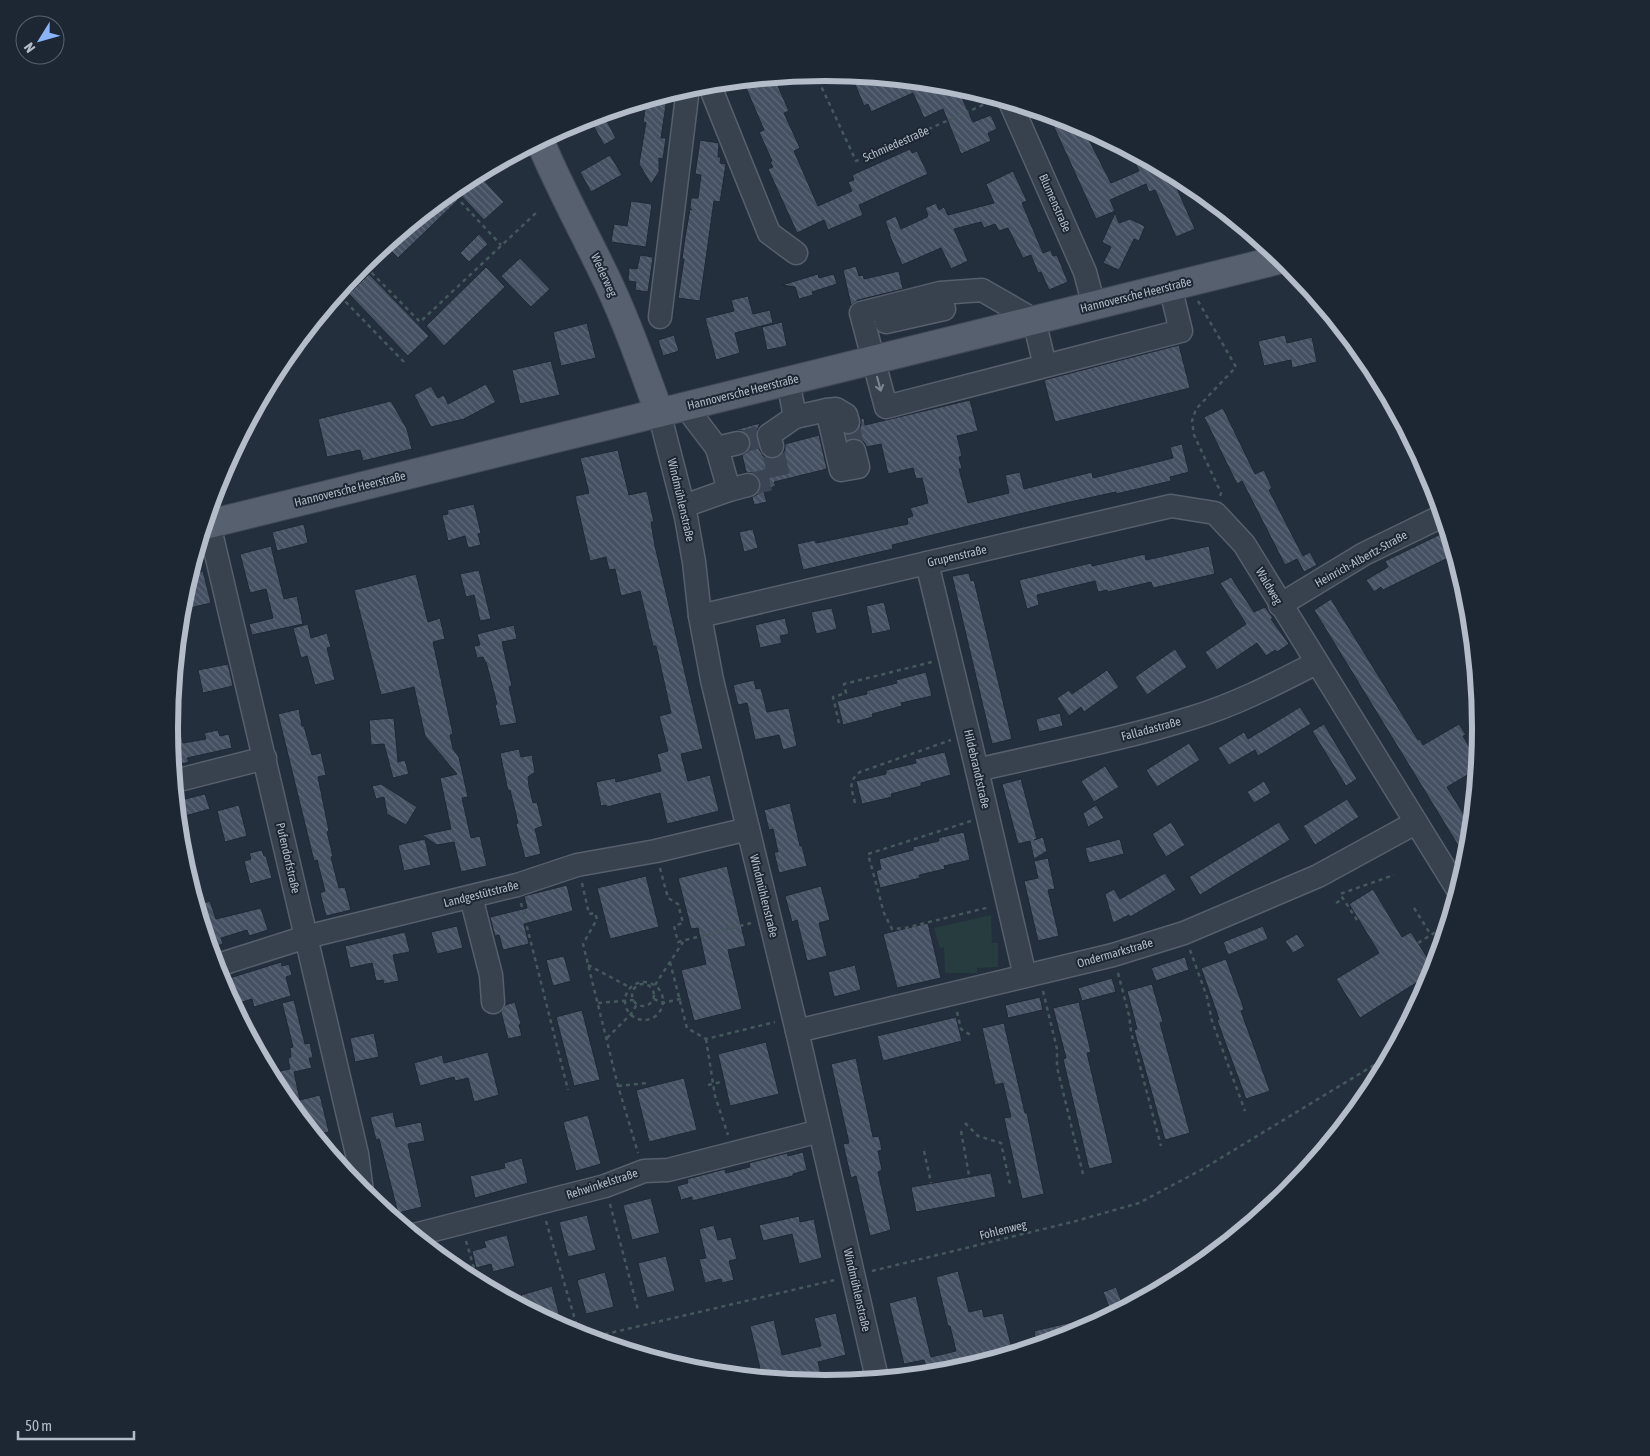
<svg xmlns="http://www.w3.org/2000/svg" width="1650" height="1456" font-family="'Asap Condensed',sans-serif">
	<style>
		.green { fill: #263c3f }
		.building { fill: url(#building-back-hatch); stroke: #1f2835 }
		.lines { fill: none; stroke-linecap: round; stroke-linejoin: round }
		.minor-tunnel { stroke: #3a4453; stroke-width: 22; stroke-dasharray: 22 11; stroke-linecap: butt }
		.minor-casing { stroke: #565f6c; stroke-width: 25 }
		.major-casing { stroke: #414a57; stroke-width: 30 }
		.path { stroke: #44595c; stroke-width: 2.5; stroke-dasharray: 4 4; stroke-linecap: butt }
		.minor { stroke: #38414e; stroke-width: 22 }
		.major { stroke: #56606e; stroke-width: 28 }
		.oneway { stroke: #7c8592 }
		.labels { text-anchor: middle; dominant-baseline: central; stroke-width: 4; stroke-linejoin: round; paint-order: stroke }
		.street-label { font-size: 12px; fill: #b4bcc9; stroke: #1d2633 }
		.rim { fill: none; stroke: #b4bcc9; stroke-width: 6 }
	</style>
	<defs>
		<pattern id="building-back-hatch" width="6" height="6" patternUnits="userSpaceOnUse" patternTransform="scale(1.25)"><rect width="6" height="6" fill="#455162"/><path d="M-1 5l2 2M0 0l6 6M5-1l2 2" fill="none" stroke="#5d6877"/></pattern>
	</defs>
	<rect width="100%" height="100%" fill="#242f3e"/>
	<!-- green -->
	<path class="green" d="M991 915 992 943H998V967L977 968V973H945L944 947 940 948 934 928Z"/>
	<!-- building -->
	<g class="building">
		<path d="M851 75 953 85 976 92 962 98 973 122 991 115 997 129 988 133 991 141 961 154 943 109 924 118 913 93 871 112 868 104 864 106Z"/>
		<path d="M774 77 789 111 784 113 800 148 794 151 818 206 852 191 848 182 854 180 852 175 910 149 912 153 917 151 928 174 859 205 863 215 828 230 824 220 797 233 768 169 773 167 770 162 772 161 759 132 764 130 743 81Z"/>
		<path d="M659 97 667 98 661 138H666L663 159 659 158V172L651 184 639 164 646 122 643 124 646 101Z"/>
		<path d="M603 114 616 138 604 145 589 118Z"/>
		<path d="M1048 114 1082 126 1111 183 1139 171 1130 152 1184 180 1175 184 1195 229 1176 237 1155 190 1149 192 1146 184 1110 200 1115 211 1096 219Z"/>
		<path d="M700 140 719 143 718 157H721L720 163 726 164 720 202 714 201 700 301 678 298 684 259H682L685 237 690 209 692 210 690 208 691 198H698L701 175 695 174Z"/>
		<path d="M610 155 622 175 591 192 580 172Z"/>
		<path d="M1013 171 1027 201 1022 203 1043 253 1051 250 1053 256 1057 255 1068 282 1049 290 1041 272 1038 273 1031 255 1023 258 1008 228 999 231 995 224 984 228 981 222 954 229 968 261 951 269 941 248 902 265 889 234H890L885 221 896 216 901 229 927 217 928 215 925 208 936 203 939 210 944 207 948 215 994 203 986 184Z"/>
		<path d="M478 174 504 202 484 220 455 189 461 183Z"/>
		<path d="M450 192 458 200 398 258 385 245Z"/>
		<path d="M631 201 652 204 646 247 611 242 614 224 627 226Z"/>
		<path d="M1115 213 1119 223 1130 219 1145 226 1139 241 1134 239 1119 270 1103 263 1111 247 1102 242Z"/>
		<path d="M479 234 488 244 469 262 460 253Z"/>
		<path d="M640 255 653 257 648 292 635 290 636 282 628 281 629 268 637 269Z"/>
		<path d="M520 258 550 289 531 307 501 276Z"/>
		<path d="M856 266 859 276 863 275 864 279 899 271 903 289 858 300 851 305 843 270Z"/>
		<path d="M486 267 505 287 444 346 426 326Z"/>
		<path d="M369 274 429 336 408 356 349 294Z"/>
		<path d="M818 274 819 278 834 274 837 284 812 292 813 295 799 299 795 287 782 285Z"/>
		<path d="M748 296 753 314 770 310 773 323 735 333 740 353 716 360 705 318 734 311 731 300Z"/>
		<path d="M782 322 787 346 767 350 762 327Z"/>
		<path d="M587 323 596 358 561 366 553 332Z"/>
		<path d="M674 335 679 351 663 356 658 340Z"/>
		<path d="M1285 335 1287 343 1312 337 1317 362 1292 368 1291 360 1264 366 1258 341Z"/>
		<path d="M1179 345 1190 388 1055 422 1044 380Z"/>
		<path d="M551 361 560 395 520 404 512 370Z"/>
		<path d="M486 384 496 402 464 419 431 427 414 395 431 386 438 398 444 395 448 404Z"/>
		<path d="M970 400 978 431 957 436 962 456 959 457 962 469H959L968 503 1009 493 1005 475 1020 472 1024 489 1092 472 1093 478 1173 458 1170 447 1182 444 1189 472 1170 477 1171 481 1116 494V492L1070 502 973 525 892 545 893 549 803 570 797 544 815 540 816 543 908 524 907 518 913 516 910 508 928 503 922 478 916 479 913 468 888 474 881 444 867 447 864 442 858 439 851 438 847 440 846 435 852 434 858 431 861 426V419L864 418 865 425Z"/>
		<path d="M391 401 407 429 412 449 363 461 360 450 327 457 318 419Z"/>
		<path d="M1223 408 1255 474 1264 470 1272 488 1269 490 1303 556 1310 552 1317 565 1304 572 1297 559 1285 565 1242 481 1237 484 1204 417Z"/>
		<path d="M760 423 757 431 756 438 759 449 763 456 769 459 776 458 782 455 785 450V444L819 435 827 469 774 482 776 486 763 490 767 502 754 505 752 497 758 494 760 489 761 482 757 475 752 473 746 472 742 455 747 452 750 447 751 440 747 434 742 431 735 430Z"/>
		<path d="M618 450 629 495 647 491 654 522H651L655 546 703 749 681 754 688 781 710 775 719 811 667 824 660 793 607 807 606 805 601 806 596 782 615 778 616 782 661 771 657 754 668 751 659 716 671 713 656 646H653L640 591 621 596 615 569 609 570 606 557 590 561 575 496 589 493 580 458Z"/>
		<path d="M474 504 481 533 478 534 481 545 468 548 465 536 448 541 442 515 448 514 447 510Z"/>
		<path d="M304 524 308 543 277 551 272 532Z"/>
		<path d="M753 529 758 548 744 552 739 532Z"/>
		<path d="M1447 531 1454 555 1383 590 1381 587 1374 592 1366 580 1388 567 1385 561Z"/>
		<path d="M271 546 284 599 297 596 303 624 252 635 249 624 273 618 266 589 250 593 240 554Z"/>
		<path d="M1209 546 1215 574 1153 588 1151 582 1108 592 1107 590 1098 592 1095 581 1037 595 1039 605 1027 609 1019 580 1091 563 1092 566 1145 554 1146 560Z"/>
		<path d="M196 554 200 572 203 571 211 603 181 610 182 600Z"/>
		<path d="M479 570 491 619 480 621 474 595 466 597 460 574Z"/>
		<path d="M969 573 971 581 974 580 1012 739 992 744 952 576Z"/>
		<path d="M416 574 428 622 440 618 445 639 433 642 453 734 450 735 453 749 459 757 468 797 462 798 471 838 480 836 487 866 461 872 454 842 437 845 422 835 451 829 440 778 457 774 425 736 414 687 381 695 354 590Z"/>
		<path d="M1231 577 1254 612 1265 607 1273 618 1271 619 1289 644 1277 652 1275 650 1266 656 1257 643 1217 670 1205 652 1246 624 1220 583Z"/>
		<path d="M1331 599 1418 740 1420 739 1423 745 1459 724 1466 735 1463 736 1477 760 1476 770 1447 787 1471 826 1467 860 1314 610Z"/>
		<path d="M884 602 891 630 872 634 866 606Z"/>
		<path d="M832 608 837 629 816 634 811 612Z"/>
		<path d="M785 618 789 634 780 636 782 643 760 648 755 625Z"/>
		<path d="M308 624 311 638 327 633 331 647 327 648 335 680 315 685 307 656 301 658 293 628Z"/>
		<path d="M514 625 517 639 502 642 512 686 509 687 517 723 500 726 495 705 497 704 486 662H485L483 657 477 658 474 646 480 645 477 634Z"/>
		<path d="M1175 649 1187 667 1147 695 1135 677Z"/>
		<path d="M228 664 233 686 203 693 198 670Z"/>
		<path d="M1107 670 1119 687 1084 712 1081 707 1069 716 1057 698 1069 690 1072 694Z"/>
		<path d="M926 672 932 696 901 703 902 706 872 714 873 717 843 725 837 701 867 694 866 691 897 683 896 680Z"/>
		<path d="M754 680 756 689 761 688 767 712 789 708 797 746 783 750 779 735 755 740 747 703 738 705 733 685Z"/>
		<path d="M1300 707 1311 724 1258 756 1255 750 1229 765 1218 748 1244 732 1248 739Z"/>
		<path d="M299 709 302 726H304L312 755 321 753 326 775 318 777 329 831 327 832 333 856 331 857 339 888 345 887 351 910 326 916 320 893 325 891 317 860 314 861 278 714Z"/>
		<path d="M1060 713 1063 726 1039 732 1036 719Z"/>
		<path d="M394 718 398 762 405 760 409 774 393 778 384 744 371 745 369 720Z"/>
		<path d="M1324 724 1357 779 1346 786 1312 731Z"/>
		<path d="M218 730 220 736 229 734 232 748 187 758 189 762 173 766 170 737 181 734 183 743 206 739 204 733Z"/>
		<path d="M1189 743 1200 760 1157 787 1146 770Z"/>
		<path d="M519 749 521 757 532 755 535 772 528 777 529 786 533 803 537 802 543 826 535 829 541 854 525 858 516 824 518 823 510 790 508 791 500 753Z"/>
		<path d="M945 752 951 775 921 783V786L891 794 892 797 862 804 856 781 886 774V770L916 763 915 759Z"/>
		<path d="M1105 766 1119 787 1094 802 1081 781Z"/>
		<path d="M1021 779 1037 839 1034 840 1043 837 1047 851 1034 859 1030 841 1018 844 1002 784Z"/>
		<path d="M1264 781 1271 793 1254 803 1247 792Z"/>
		<path d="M381 784 417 807 406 825 387 814 384 797 376 799 372 786Z"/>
		<path d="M205 794 210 809 185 816 181 800Z"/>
		<path d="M1347 799 1359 817 1315 845 1303 826Z"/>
		<path d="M790 803 800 846H802L807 866 779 873 774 852H778L773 829 769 830 764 810Z"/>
		<path d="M239 805 247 836 225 842 217 811Z"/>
		<path d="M1096 805 1104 818 1088 827 1083 813Z"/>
		<path d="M1171 822 1185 845 1166 857 1152 834Z"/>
		<path d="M1279 822 1290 840 1200 895 1189 877Z"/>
		<path d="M964 832 970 860 944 866 945 869 919 875 920 878 880 888 876 871 881 869 879 859 913 850V847L939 841 938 838Z"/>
		<path d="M425 839 431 865 404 871 398 845Z"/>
		<path d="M1120 839 1124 854 1089 863 1085 848Z"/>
		<path d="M262 850 264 856H266L272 878 250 884 244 861 251 859 249 853Z"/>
		<path d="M1048 858 1055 889 1048 890 1059 936 1038 941 1024 881 1038 878 1034 861Z"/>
		<path d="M727 866 746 946 728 950 742 1009 694 1021 681 970 706 964 698 928 691 929 678 878Z"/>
		<path d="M1165 873 1176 890 1130 917 1129 915 1113 923 1105 894 1114 889 1120 899Z"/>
		<path d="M646 876 659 927 610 939 597 888Z"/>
		<path d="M567 885 573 911 524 924 529 944 503 950 499 935 495 936 490 917 527 908 524 896Z"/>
		<path d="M821 886 830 920 819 923 827 956 807 961 797 920 792 922 785 896Z"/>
		<path d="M1373 889 1402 937 1411 932 1434 968 1432 973 1360 1018 1336 979 1379 953 1349 904Z"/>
		<path d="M210 901 216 919 261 908 268 930 249 936 247 930 221 938 223 944 210 948 197 905Z"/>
		<path d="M928 923 941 978 897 988 883 934Z"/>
		<path d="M457 926 463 948 437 954 431 932Z"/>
		<path d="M1263 926 1268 939 1228 955 1223 942Z"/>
		<path d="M405 932 410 952 393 955 399 981 384 984 383 980 376 981 372 963 350 968 345 946Z"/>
		<path d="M1297 934 1305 946 1293 953 1285 941Z"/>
		<path d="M564 956 571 981 553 986 546 960Z"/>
		<path d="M1185 957 1189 970 1156 981 1151 968Z"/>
		<path d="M1226 959 1244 1009 1241 1011 1270 1091 1246 1099 1217 1020 1219 1019 1201 968Z"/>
		<path d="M281 962 282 966 289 964 292 975 286 977 291 996 254 1007 252 999 233 1005 220 981Z"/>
		<path d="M855 965 861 990 834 997 828 972Z"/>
		<path d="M1112 978 1116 992 1082 1001 1078 988Z"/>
		<path d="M1152 984 1163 1022 1160 1023 1190 1133 1165 1140 1134 1030 1137 1029 1127 991Z"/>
		<path d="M1040 997 1043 1010 1008 1018 1005 1005Z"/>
		<path d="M294 1000 305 1044 310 1043 313 1058H309L312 1068 294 1072 300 1100 320 1095 329 1132 315 1135 286 1100 280 1071 290 1069 288 1058 291 1057 290 1048 293 1047 282 1003Z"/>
		<path d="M515 1002 521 1024 519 1025 522 1036 508 1039 501 1012 505 1005Z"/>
		<path d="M1079 1002 1091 1052 1087 1053 1113 1163 1089 1169 1063 1059 1066 1058 1053 1008Z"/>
		<path d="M582 1010 600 1080 574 1086 556 1017Z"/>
		<path d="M956 1017 962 1041 883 1061 877 1036Z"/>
		<path d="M1004 1023 1025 1113H1027L1044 1194 1022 1199 1004 1118 1011 1117 1003 1083 995 1085 982 1028Z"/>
		<path d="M374 1033 379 1057 355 1062 350 1038Z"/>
		<path d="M766 1042 779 1094 730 1106 718 1054Z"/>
		<path d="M488 1052 499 1095 474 1102 468 1078 455 1081 454 1077 420 1086 414 1063 442 1055 444 1063Z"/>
		<path d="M856 1058 873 1137 879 1136 882 1150 878 1151 882 1170 878 1172 891 1230 870 1236 856 1176 851 1178 843 1144 849 1143 831 1064Z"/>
		<path d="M684 1078 697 1130 649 1142 636 1090Z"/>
		<path d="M393 1112 396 1127 421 1122 425 1141 408 1144 422 1207 398 1213 379 1139 376 1140 370 1117Z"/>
		<path d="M588 1115 601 1164 576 1171 563 1122Z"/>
		<path d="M803 1152 807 1170 793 1174V1176L692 1201V1197L681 1200 677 1186 688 1183 687 1179 725 1169 726 1173 750 1167 749 1163 787 1153 788 1156Z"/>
		<path d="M522 1158 528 1183 475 1198 470 1176 505 1168 504 1163Z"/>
		<path d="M991 1173 996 1197 916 1212 911 1187Z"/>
		<path d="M651 1198 660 1233 632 1240 623 1205Z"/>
		<path d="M587 1215 596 1250 568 1257 559 1222Z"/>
		<path d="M799 1216 800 1222 814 1219 822 1258 799 1264 792 1234 763 1241 759 1225Z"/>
		<path d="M714 1225 718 1240 731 1237 737 1259 729 1261 734 1280 722 1283 721 1279 705 1283 699 1259 706 1258 699 1229Z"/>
		<path d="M507 1235 515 1266 493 1272 491 1264 476 1268 472 1251 486 1247 484 1241Z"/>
		<path d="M666 1256 675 1291 647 1298 638 1263Z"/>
		<path d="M958 1271 969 1312 982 1309 984 1317 1003 1313 1013 1353 938 1372 928 1373 924 1360 904 1364 889 1303 916 1296 931 1357 956 1351 950 1326H948L936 1277Z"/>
		<path d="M605 1272 614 1307 586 1314 577 1280Z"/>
		<path d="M552 1286 560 1318 551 1321 524 1307 521 1295Z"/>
		<path d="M1116 1287 1124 1308 1112 1314 1103 1292Z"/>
		<path d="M836 1313 846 1355 818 1362 823 1383 762 1377 750 1326 774 1320 782 1355 821 1346 814 1318Z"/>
		<path d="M1102 1315 1103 1319 1076 1334 1037 1345 1034 1331Z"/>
	</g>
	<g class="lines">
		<!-- minor-tunnel -->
		<g class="minor-tunnel">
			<path d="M848 422 854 451"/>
			<path d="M738 443 763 436"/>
			<path d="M748 485 779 477 772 446"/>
		</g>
		<!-- minor casing -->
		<g class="minor-casing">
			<g id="minor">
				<path d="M709 84 769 233 796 253"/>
				<path d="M1010 102 1085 272 1094 306"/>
				<path d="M660 317 688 88"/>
				<path d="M886 322 944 309"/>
				<path d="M1045 366 1034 320 982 290 940 293 861 313 886 407 1181 331 1170 286"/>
				<path d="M685 406 717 448 738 443"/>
				<path d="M827 410 836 409 846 415 848 422"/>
				<path d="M659 412 686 517 694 562 700 616 712 680 797 1031 877 1378"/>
				<path d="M795 417 827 410 841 470 858 467 854 451"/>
				<path d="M772 446 769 435 795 417 788 381"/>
				<path d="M717 448 729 490"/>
				<path d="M684 506 729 490 748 485"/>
				<path d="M209 524 357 1154 362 1192"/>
				<path d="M927 563 977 770 1025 976"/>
				<path d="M1280 605 1364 554 1442 516"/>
				<path d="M700 616 1171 506 1215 513 1244 544 1458 890"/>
				<path d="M977 770C1049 753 1121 740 1191 718 1235 705 1275 684 1316 663"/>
				<path d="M175 781 265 758"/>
				<path d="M471 897 491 975 493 1002"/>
				<path d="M215 966 306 937 517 885 577 865 656 851 748 829"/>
				<path d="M797 1031 1113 955 1184 933 1318 876 1415 823"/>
				<path d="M414 1235 605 1186 644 1171 668 1170 820 1131"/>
			</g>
		</g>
		<!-- major casing -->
		<g class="major-casing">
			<g id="major">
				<path d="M540 141C559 187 583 230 604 274 626 319 642 366 659 412"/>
				<path d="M205 525 1282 259"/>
			</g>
		</g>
		<!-- path -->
		<g class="path">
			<path d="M815 73 856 161 992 101"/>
			<path d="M461 202 501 245"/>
			<path d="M368 269 386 251 383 247"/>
			<path d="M355 273 359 278"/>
			<path d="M1198 301 1236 367 1196 409 1192 421 1194 435 1221 493 1220 497"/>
			<path d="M404 362 340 296 368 269 420 322 536 213"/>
			<path d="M1473 676 1475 677"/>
			<path d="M839 723 833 697 846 693 844 684 932 662"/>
			<path d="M855 803C852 789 847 782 860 772L951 740"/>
			<path d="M971 821 868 854 884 913 892 929 905 928 990 907"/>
			<path d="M660 868 668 898 678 904 683 923 674 926 678 942 751 923"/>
			<path d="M582 883 589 914 595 913 597 919 583 944 618 1086 638 1153"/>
			<path d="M521 903 568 1090"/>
			<path d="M1336 903 1343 899"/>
			<path d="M1414 908 1431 935"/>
			<path d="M1357 920 1340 894 1394 875"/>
			<path d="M1418 943 1447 925"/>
			<path d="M1190 950 1207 997 1212 1021 1245 1111"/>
			<path d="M670 962 687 1028 706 1039 775 1022"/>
			<path d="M588 965 631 988"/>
			<path d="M1118 973 1129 1015 1131 1032 1161 1146"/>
			<circle cx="644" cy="1001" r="19"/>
			<circle cx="643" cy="995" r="11"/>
			<path d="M655 985 683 942"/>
			<path d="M1043 991 1057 1049V1067L1083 1174"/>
			<path d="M654 999 663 1003 684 998"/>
			<path d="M598 1003 634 1000"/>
			<path d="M957 1012 961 1029 972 1036"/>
			<path d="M607 1038 631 1014 637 1004"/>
			<path d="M706 1039 715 1096 728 1135"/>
			<path d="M708 1085 721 1082"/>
			<path d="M618 1086 647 1083"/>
			<path d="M965 1123 978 1136 1001 1143 1010 1184"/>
			<path d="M961 1131 969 1175"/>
			<path d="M924 1151 931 1183"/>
			<path d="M610 1204 638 1310"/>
			<path d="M546 1221 576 1323"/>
			<path d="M466 1241 478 1282"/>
			<path d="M872 1271 1076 1221 1139 1203 1201 1170 1389 1056"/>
			<path d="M510 1299 518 1297"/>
			<path d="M1116 1311 1130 1298 1189 1273"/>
			<path d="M589 1338 835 1280"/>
		</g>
		<!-- minor -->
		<use href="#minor" class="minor"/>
		<!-- major -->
		<use href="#major" class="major"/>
	</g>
	<!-- one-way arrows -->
	<defs><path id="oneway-shaft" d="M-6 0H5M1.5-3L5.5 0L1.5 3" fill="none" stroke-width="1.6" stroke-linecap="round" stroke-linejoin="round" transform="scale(1.25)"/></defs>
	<use class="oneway" href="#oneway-shaft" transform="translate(879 384) rotate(75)"/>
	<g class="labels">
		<!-- street labels -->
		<g class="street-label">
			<text transform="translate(896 144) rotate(-24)">Schmiedestraße</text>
			<text transform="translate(1055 203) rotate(66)">Blumenstraße</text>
			<text transform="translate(604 275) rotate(65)">Wederweg</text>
			<text transform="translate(1136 295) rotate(-14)">Hannoversche Heerstraße</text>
			<text transform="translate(743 392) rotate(-14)">Hannoversche Heerstraße</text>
			<text transform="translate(350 489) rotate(-14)">Hannoversche Heerstraße</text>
			<text transform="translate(681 500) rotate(77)">Windmühlenstraße</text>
			<text transform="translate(957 556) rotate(-13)">Grupenstraße</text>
			<text transform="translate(1361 559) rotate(-29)">Heinrich-Albertz-Straße</text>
			<text transform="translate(1269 586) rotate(59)">Waldweg</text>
			<text transform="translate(1151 729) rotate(-15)">Falladastraße</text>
			<text transform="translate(977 769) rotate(77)">Hildebrandtstraße</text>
			<text transform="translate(288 858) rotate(77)">Pufendorfstraße</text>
			<text transform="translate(481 894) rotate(-14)">Landgestütstraße</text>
			<text transform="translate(764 896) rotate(76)">Windmühlenstraße</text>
			<text transform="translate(1115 953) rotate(-16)">Ondermarkstraße</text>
			<text transform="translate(602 1184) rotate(-18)">Rehwinkelstraße</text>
			<text transform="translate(1003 1230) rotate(-14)">Fohlenweg</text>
			<text transform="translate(857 1290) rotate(77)">Windmühlenstraße</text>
		</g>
	</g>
	<!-- crop -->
	<path d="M0 0H1650V1456H0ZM178 728a647 647 0 1 1 1294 0a647 647 0 1 1-1294 0Z" fill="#1d2633" fill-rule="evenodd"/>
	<path class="rim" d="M178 728a647 647 0 1 1 1294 0a647 647 0 1 1-1294 0Z"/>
	<!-- north arrow -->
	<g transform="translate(40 40) rotate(233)"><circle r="24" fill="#1d2633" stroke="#59626f"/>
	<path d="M0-4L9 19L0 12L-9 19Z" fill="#8ab4f8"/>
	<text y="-8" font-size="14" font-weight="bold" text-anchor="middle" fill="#b4bcc9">N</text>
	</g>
	<!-- scale -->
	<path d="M18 1431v8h116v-8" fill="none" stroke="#b4bcc9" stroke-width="2.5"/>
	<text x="25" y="1431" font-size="15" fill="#b4bcc9" stroke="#1d2633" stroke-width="4" paint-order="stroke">50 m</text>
</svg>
